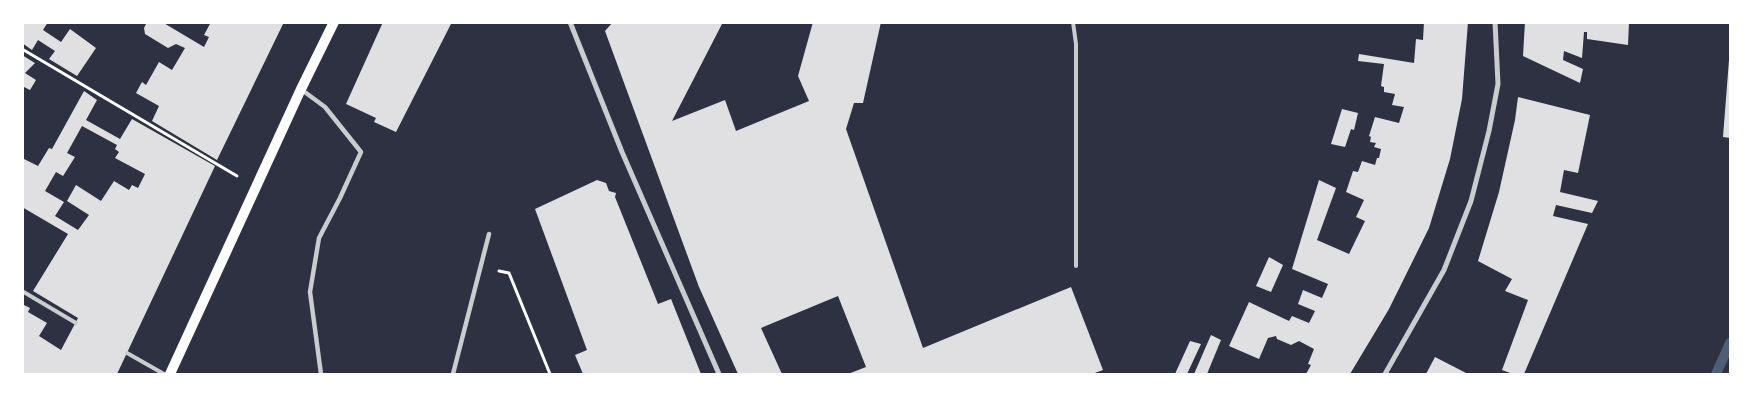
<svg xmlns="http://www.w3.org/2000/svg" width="1753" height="397" font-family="'Asap Condensed',sans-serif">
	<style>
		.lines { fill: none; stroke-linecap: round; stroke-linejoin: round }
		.stream { stroke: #4f5d75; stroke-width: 10 }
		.building { fill: #e0e0e3; fill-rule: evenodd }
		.path { stroke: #fff; stroke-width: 3 }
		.service { stroke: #caccd0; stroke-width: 4 }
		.pedestrian { stroke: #caccd0; stroke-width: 4.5 }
		.minor { stroke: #caccd0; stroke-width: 5 }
		.secondary { stroke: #fff; stroke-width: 10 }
	</style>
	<rect width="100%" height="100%" fill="#2d3142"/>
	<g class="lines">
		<!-- stream -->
		<path class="stream" d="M1716 374 1730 343"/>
	</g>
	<!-- building -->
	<g class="building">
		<path d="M22 22H48L43 30 61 42 70 29 96 48 77 76 49 59 55 51 38 40 32 50 22 43Z"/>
		<path d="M147 22H162L204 47 209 37 204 35 211 22H284L217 160 152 121 159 106 136 93 142 82 146 85 159 62 172 70 185 48 176 44 168 48 145 34 144 28Z"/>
		<path d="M383 22H452L396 132 374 122 376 118 346 104Z"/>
		<path d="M613 22H723L672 121 725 100 736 131 809 101 798 76 813 22H881L863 103H854L846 129 923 348 1071 287 1103 370 1092 374H848L866 367 838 296 761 328 782 374H738L699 287 605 31Z"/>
		<path d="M1424 22H1468L1462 99 1450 159 1429 228 1389 309 1350 374H1306L1311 365 1308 364 1314 349 1299 341 1291 345 1277 339 1276 336 1268 338 1259 359 1229 346 1249 302 1289 321 1292 316 1309 323 1315 311 1298 304 1303 290 1322 298 1328 284 1292 269 1319 180 1336 188 1317 240 1349 254 1365 221 1356 217 1364 200 1346 192 1353 171 1358 172 1362 161 1375 165 1377 158H1379L1381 149 1374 147 1376 143 1370 142 1371 137 1369 136 1375 117 1399 123 1404 107 1392 105 1395 94 1384 92V87L1381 86 1384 64 1358 61 1359 54 1414 63 1416 39 1423 40Z"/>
		<path d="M1525 22H1629L1628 45 1587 39V32H1584L1582 58 1564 51 1563 60 1583 69 1580 83 1523 56Z"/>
		<path d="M22 55 35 63 25 73 36 80 30 90 22 86Z"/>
		<path d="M1729 60H1730V138L1723 137Z"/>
		<path d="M84 91 97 100 86 120 120 139 132 119 215 166 117 374H22V304L30 308 28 312 47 323 39 336 61 350 78 318 33 291 68 234 22 207V158L38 166 49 148 52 149ZM82 126 117 145 115 149 119 152 115 158 145 174 138 188 132 185 129 190 114 181 101 201 76 185 67 201 89 215 78 230 55 216 64 202 45 191 56 172 63 176 75 157 67 153Z"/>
		<path d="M1518 97 1590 115 1578 173 1564 170 1560 192 1598 201 1592 213 1556 205 1553 216 1588 224 1524 374H1513L1502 370 1528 300 1505 291 1512 279 1478 261 1499 192 1515 120Z"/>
		<path d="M1342 109 1358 113 1354 130 1351 129 1345 147 1331 144Z"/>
		<path d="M597 180 606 183 609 191 616 193 615 197 658 304 671 299 701 374H583L575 355 587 350 535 209Z"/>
		<path d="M1269 257 1283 265 1271 292 1256 286Z"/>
		<path d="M1211 335 1221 340 1207 374H1194Z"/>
		<path d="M1190 341 1201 344 1187 374H1175Z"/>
		<path d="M1435 357 1468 374H1426Z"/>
	</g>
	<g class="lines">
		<!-- path -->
		<g class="path">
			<path d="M22 49 237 176"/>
			<path d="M499 271 509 273 550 374"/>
		</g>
		<!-- service -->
		<g class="service">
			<path d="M1073 22 1076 44V266"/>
			<path d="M22 291 76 323"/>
			<path d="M127 353 164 374"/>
		</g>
		<!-- pedestrian -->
		<g class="pedestrian">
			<path d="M302 90 325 107 361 152 340 198 319 238 310 292 321 374"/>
			<path d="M453 374 489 234"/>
		</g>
		<!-- minor -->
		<g class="minor">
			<path d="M570 22 622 152 719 374"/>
			<path d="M1385 374 1444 270 1471 201 1489 131 1498 84 1495 22"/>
		</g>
		<!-- secondary -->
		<path class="secondary" d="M170 374 301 89 334 22"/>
	</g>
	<!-- border -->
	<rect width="1753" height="397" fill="none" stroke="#ffffff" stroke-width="48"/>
</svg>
